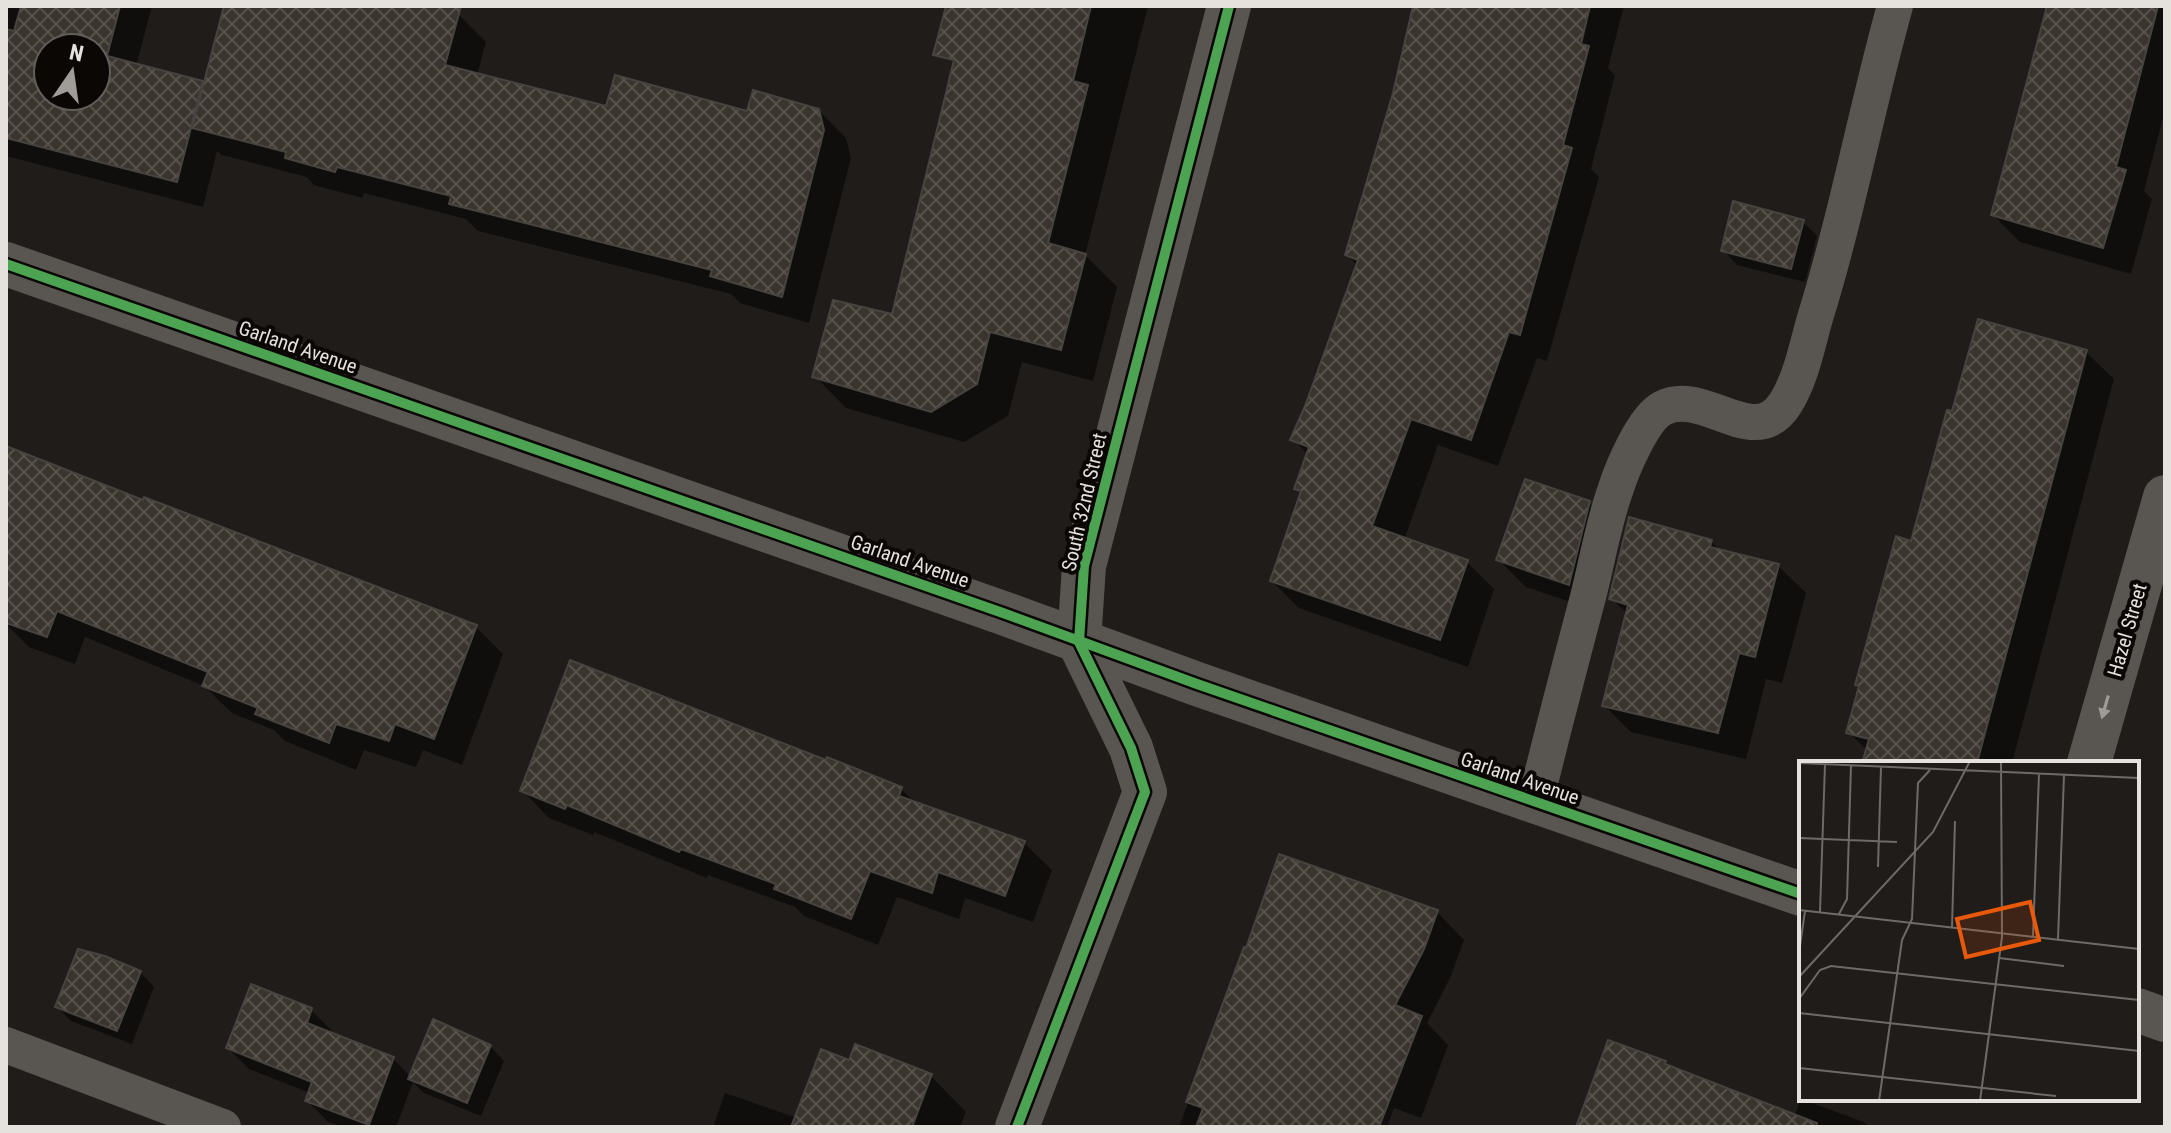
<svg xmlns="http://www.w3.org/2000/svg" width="2171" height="1133" font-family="'Roboto Condensed',sans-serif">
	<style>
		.shadow { fill: #0007; fill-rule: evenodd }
		.building { fill: url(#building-cross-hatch); stroke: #464341; stroke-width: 2; fill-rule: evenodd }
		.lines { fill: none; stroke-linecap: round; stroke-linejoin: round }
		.lane { stroke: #595550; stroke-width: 36 }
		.street { stroke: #595550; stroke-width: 44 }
		.cycleway-casing { stroke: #0a0705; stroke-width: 15 }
		.cycleway { stroke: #4ca352; stroke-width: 10 }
		.oneway { fill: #9f9b96 }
		.labels { text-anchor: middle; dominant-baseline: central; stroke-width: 8; stroke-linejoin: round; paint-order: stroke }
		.street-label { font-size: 20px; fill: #e5e1dc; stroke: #0a0705 }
		.inset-road { fill: none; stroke: #6e6b67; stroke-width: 2 }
		.view { fill: #e8590c; fill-opacity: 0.15; stroke: #e8590c; stroke-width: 4 }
		.inset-edge { fill: none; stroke: #e5e1dc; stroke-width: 4 }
	</style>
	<defs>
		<pattern id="building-cross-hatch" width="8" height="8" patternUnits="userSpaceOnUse" patternTransform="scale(2)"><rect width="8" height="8" fill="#3a352c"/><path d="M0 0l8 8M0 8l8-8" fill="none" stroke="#56524a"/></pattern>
	</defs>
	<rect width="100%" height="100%" fill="#1f1c19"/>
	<!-- shadow -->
	<g class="shadow">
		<path d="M8 6H152L136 66 202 83 205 86 226 6H426L458 14 486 42 477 75 608 109 748 113 818 110 846 138 851 158 809 323 740 303 731 294 478 231 466 219 364 193 362 198 314 185 307 177 222 155 217 151 203 207 6 156V16ZM48 48H96V96H48Z"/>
		<path d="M971 6H1148L1085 255 1117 287 1093 381 1022 362 1008 416 964 442 846 408 815 376 894 316Z"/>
		<path d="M1416 6H1624L1608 68 1615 75 1591 169 1599 177 1547 361 1537 358 1498 466 1438 445 1404 540 1467 562 1494 589 1468 667 1299 608 1272 581 1303 494 1297 488 1308 455 1293 439 1358 266 1347 255 1395 94Z"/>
		<path d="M2048 6H2165V110L2144 191 2152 199 2131 274 2020 242 1993 215Z"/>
		<path d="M1803 222 1817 236 1805 282 1737 265 1723 250Z"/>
		<path d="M2086 352 2114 379 2012 763H1864L1868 751 1849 733 1860 687 1858 685 1913 543 1953 414Z"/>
		<path d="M6 449 476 627 503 654 462 765 423 750 416 767 364 750 356 770 285 741 274 730 232 713 204 686 85 637 75 664 29 647 6 624Z"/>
		<path d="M1589 503 1616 530 1597 611 1526 587 1498 559Z"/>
		<path d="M1711 541 1721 552 1778 566 1806 593 1782 683 1766 679 1746 759 1631 732 1604 705 1628 615 1611 598Z"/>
		<path d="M827 763 901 789 918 805 1024 843 1052 870 1033 922 965 898 959 919 897 897 878 945 804 916 795 907 708 875 707 878 594 832 593 835 549 818 522 790Z"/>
		<path d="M1437 912 1464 940 1451 976 1427 1023 1448 1045 1421 1118 1394 1108 1387 1127H1179L1245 950Z"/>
		<path d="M140 972 154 987 132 1044 71 1021 57 1007Z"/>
		<path d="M311 1010 332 1031 331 1035 393 1059 411 1077 490 1046 504 1061 481 1116 424 1093 413 1082 396 1127H343L328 1122 307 1100 310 1093 249 1069 228 1048Z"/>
		<path d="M931 1076 966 1112 960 1127H713L725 1093 797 1118Z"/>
		<path d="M1801 1099 1864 1122 1869 1127H1578L1794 1117Z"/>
	</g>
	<!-- building -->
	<g class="building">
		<path d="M21 6H120L107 56 203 81 177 182 6 138V29L14 31ZM48 48H96V96H48Z"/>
		<path d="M224 6H461L445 65 606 106 615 75 747 111 753 90 819 109 824 130 782 297 710 276 712 270 449 204 451 196 337 167 335 172 285 158 286 152 192 128Z"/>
		<path d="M946 6H1091L1073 81 1088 85 1048 243 1086 254 1061 350 990 332 977 384 931 412 812 377 833 300 892 314 954 60 933 55Z"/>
		<path d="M1413 6H1590L1581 44 1589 46 1563 145 1572 148 1520 335 1509 332 1471 440 1411 419 1372 526 1468 560 1440 640 1270 581 1301 491 1294 489 1309 447 1290 440 1305 406 1358 260 1345 255 1393 93Z"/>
		<path d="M2047 6H2158L2116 167 2126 170 2103 248 1991 215Z"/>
		<path d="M1733 201 1804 220 1791 269 1721 251Z"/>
		<path d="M1978 319 2087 350 1977 763H1862L1869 739 1846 733 1859 686 1855 685 1896 536 1911 541 1947 410 1952 411Z"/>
		<path d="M6 446 143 500 144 497 477 625 434 739 395 724 389 741 336 724 329 743 255 714 258 708 202 686 208 672 57 611 47 637 6 623Z"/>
		<path d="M1525 479 1590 501 1569 585 1496 560Z"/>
		<path d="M1629 517 1712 540 1710 547 1779 564 1755 657 1739 653 1718 733 1602 706 1628 605 1609 599Z"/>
		<path d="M570 660 826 760 827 757 902 787 899 796 1025 841 1005 896 938 872 932 893 870 871 851 919 774 889 776 884 681 849 679 852 567 805 565 809 520 791Z"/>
		<path d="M1279 854 1438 910 1424 949 1395 1005 1422 1016 1379 1127H1196L1203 1108 1186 1102 1244 947 1246 948Z"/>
		<path d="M78 949 105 956 141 971 117 1031 55 1007Z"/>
		<path d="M251 984 312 1008 307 1023 394 1057 369 1125 305 1101 312 1082 226 1048Z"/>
		<path d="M433 1019 491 1045 467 1103 408 1079Z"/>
		<path d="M1608 1040 1666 1061 1665 1064 1817 1123 1816 1127H1576Z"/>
		<path d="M855 1044 932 1074 912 1127H791L821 1049 849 1060Z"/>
	</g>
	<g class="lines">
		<!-- lane -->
		<g class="lane">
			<path d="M1535 803C1552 734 1570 665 1588 597 1597 562 1603 525 1615 491 1622 469 1643 418 1663 408 1704 387 1754 452 1785 404 1801 379 1807 346 1815 318 1847 215 1866 110 1895 6"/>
			<path d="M6 1045 223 1127"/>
		</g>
		<!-- street -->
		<g class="street">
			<path d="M6 264 1003 613 1197 684 1801 894"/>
			<path d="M2089 763 2165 497"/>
			<path d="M2137 1010 2165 1020"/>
			<path d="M1017 1127 1145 792 1131 748 1079 642 1084 566 1229 6"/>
		</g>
		<!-- cycleway casing -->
		<g class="cycleway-casing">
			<g id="cycleway">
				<path d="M6 264 1003 613 1197 684 1801 894"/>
				<path d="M1017 1127 1145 792 1131 748 1079 642 1084 566 1229 6"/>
			</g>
		</g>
		<!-- cycleway -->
		<use href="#cycleway" class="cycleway"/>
	</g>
	<!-- one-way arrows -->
	<defs><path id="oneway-solid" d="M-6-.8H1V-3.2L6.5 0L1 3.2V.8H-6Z" transform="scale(2)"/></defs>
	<use class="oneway" href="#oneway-solid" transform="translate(2105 707) rotate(106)"/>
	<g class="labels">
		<!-- street labels -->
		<g class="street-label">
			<text transform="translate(298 347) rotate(19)">Garland Avenue</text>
			<text transform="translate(1084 502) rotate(-77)">South 32nd Street</text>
			<text transform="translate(910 561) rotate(19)">Garland Avenue</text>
			<text transform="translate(2127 630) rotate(-74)">Hazel Street</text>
			<text transform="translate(1520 778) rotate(19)">Garland Avenue</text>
		</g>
	</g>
	<!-- overview -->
	<g transform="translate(1799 761)">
		<rect width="340" height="340" fill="#1f1c19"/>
		<path class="inset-road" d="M0 2 340 17M0 77 98 81M79 106 82 6M0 149 340 188M21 151 26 3M40 153 48 138 52 4M153 166 156 60M234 175 240 13M259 178 265 14M0 192 6 150M200 197 265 205M0 216 134 71 171 0M0 238 21 209 32 205 340 239M0 252 340 290M0 307 257 335M80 340 103 179 113 158 119 22 131 9M181 340 203 176 202 0"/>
		<path class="view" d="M231 141 240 179 167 196 158 158Z"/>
		<rect width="340" height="340" class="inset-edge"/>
	</g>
	<!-- border -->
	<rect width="2171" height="1133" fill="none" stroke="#e5e1dc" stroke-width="16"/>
	<!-- north arrow -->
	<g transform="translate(72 72) rotate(13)"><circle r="38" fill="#0a0705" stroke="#625e5b" stroke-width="2"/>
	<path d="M0-6L14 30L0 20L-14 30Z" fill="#a09c98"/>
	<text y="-12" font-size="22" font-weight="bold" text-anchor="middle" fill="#e5e1dc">N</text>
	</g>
</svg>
